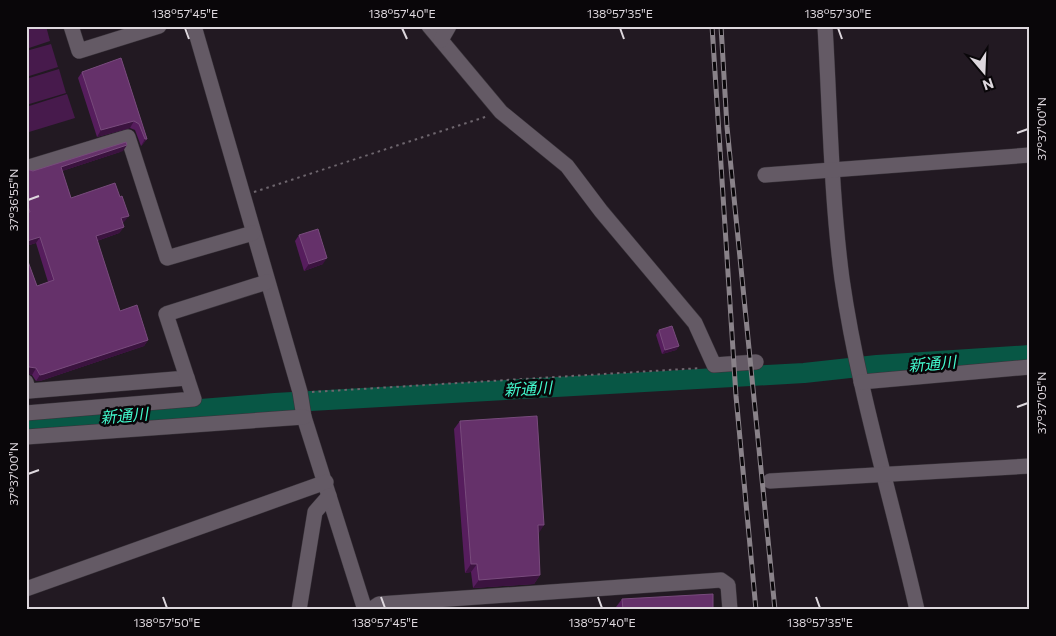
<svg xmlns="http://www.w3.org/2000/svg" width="1056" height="636" font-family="Commissioner,'Noto Sans JP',sans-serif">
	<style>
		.garden { fill: #471a4c }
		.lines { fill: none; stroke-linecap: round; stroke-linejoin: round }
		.river { stroke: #085745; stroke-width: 20 }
		.minor-casing { stroke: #39333a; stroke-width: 16 }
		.path { stroke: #6e666e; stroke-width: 2; stroke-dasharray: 2.5 4; stroke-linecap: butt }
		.minor { stroke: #645a65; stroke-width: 15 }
		.rail-casing { stroke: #898289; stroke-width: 5 }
		.rail { stroke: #090609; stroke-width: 3; stroke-dasharray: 9; stroke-linecap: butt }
		.wall { fill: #561d5d }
		.shaded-wall { fill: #3b133f }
		.building { fill: #65316a; stroke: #784b7c }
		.ticks { fill: none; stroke: #ddd7dd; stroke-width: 2 }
		.labels { text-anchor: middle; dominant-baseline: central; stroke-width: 5; stroke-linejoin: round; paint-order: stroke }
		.water-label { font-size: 16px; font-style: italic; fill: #42f9cd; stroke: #090609 }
		.neatline { fill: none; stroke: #ddd7dd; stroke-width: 2 }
		.ticks-label { font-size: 12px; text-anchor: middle; fill: #ddd7dd }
	</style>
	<rect width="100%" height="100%" fill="#221922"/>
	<!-- garden -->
	<g class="garden">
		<path d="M26 26H46L50 41 26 49Z"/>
		<path d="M51 44 58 67 26 77V51Z"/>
		<path d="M59 69 66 93 26 105V79Z"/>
		<path d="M67 94 75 118 29 132 26 123V107Z"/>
	</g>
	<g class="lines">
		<!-- river -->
		<path class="river" d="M26 423 275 403 804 373 877 365 1030 355"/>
		<!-- minor casing -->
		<g class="minor-casing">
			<g id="minor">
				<path d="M71 26 79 51 159 26"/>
				<path d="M194 26 300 392 304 417 365 610"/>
				<path d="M429 26 501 112 567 166 601 211 695 323 714 365 756 362"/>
				<path d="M825 26C830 110 831 195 842 279 858 391 892 499 917 610"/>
				<path d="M441 40 449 26"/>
				<path d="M26 168 128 137 167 258 253 233"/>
				<path d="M765 175 1030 155"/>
				<path d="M26 382 29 391 187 378"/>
				<path d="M861 382 1030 367"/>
				<path d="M26 413 194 399 166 314 267 282"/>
				<path d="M26 437 304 417"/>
				<path d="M770 481 1030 466"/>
				<path d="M26 589 326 482"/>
				<path d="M299 610 315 512 329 496"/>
				<path d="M370 610 379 604 721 580 728 585 730 610"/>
			</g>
		</g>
		<!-- path -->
		<g class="path">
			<path d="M254 192 488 116"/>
			<path d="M312 392 701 368"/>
		</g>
		<!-- minor -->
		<use href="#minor" class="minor"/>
		<!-- rail casing -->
		<g class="rail-casing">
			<g id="rail">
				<path d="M712 26 736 396 756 610"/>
				<path d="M721 26 727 127 775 610"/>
			</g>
		</g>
		<!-- rail -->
		<use href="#rail" class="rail"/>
	</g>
	<!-- wall -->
	<g class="wall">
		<path d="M121 58 147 139 142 145 141 146 135 130 130 128 97 137 78 78 82 72Z"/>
		<path d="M123 151 62 171 71 198 124 222 122 223 124 227 119 233 97 241 120 311 148 340 144 346 40 381H36L32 375 26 373V256L37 286 48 282 36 243 26 246V169L33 171Z"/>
		<path d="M299 235 323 264 304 271 295 241Z"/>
		<path d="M659 330 679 346 676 350 662 354 656 335Z"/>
		<path d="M460 421 538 533 540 575 534 584 473 588 471 572 465 573 454 429Z"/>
		<path d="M622 599 713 610H616V607Z"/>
	</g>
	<!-- shaded-wall -->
	<g class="shaded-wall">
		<path d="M134 121 130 128 97 137 101 130Z"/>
		<path d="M145 139H147L142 145 141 146Z"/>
		<path d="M127 145 123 151 56 173 61 167Z"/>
		<path d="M129 216 124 222 116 225 121 218Z"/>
		<path d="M124 227 119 233 91 243 96 236Z"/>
		<path d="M40 237 36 243 26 246 27 241Z"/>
		<path d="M327 258 323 264 304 271 309 264Z"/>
		<path d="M148 340 144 346 40 381H36L40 375Z"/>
		<path d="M679 346 676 350 662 354 665 350Z"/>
		<path d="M29 367 36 368 32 375 26 373V371Z"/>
		<path d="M538 525H544L539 533Z"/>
		<path d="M471 564H477L471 572 465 573Z"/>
		<path d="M540 575 534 584 473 588 479 580Z"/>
	</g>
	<!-- building -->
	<g class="building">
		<path d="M121 58 147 139H145L139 124 134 121 101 130 82 72Z"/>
		<path d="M126 142 127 145 61 167 71 198 115 183 120 197 122 196 129 216 121 218 124 227 96 236 120 311 137 305 148 340 44 374 40 375 36 368 29 367 26 358V256L37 286 54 280 40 237 27 241 26 240V213L30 212 26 201V169L33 171Z"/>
		<path d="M318 229 327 258 309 264 299 235Z"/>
		<path d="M672 326 679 346 665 350 659 330Z"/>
		<path d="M537 416 544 525H538L540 575 479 580 477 564H471L460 421Z"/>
		<path d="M713 594V610H623L622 599Z"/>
	</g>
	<!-- ticks -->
	<path class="ticks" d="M185 28 189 39M402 28 407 39M620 28 624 39M838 28 842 39M1017 133 1028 129M28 200 39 196M1017 407 1028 403M28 474 39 470M163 597 167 608M381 597 385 608M598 597 602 608M816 597 820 608"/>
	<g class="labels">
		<!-- water labels -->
		<g class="water-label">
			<text transform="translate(932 363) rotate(-5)">新通川</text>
			<text transform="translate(528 388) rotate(-3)">新通川</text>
			<text transform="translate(124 415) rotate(-5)">新通川</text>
		</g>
	</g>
	<!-- border -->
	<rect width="1056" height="636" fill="none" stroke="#090609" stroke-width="55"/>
	<!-- north arrow -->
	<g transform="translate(984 72) rotate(161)" stroke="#090609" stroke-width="4" paint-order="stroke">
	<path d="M0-4L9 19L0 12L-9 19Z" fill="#ddd7dd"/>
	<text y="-8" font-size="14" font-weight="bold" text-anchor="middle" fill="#ddd7dd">N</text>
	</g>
	<rect x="28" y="28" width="1000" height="580" class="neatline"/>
	<g class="ticks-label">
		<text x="185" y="18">138°57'45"E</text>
		<text x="402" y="18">138°57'40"E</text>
		<text x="620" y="18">138°57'35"E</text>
		<text x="838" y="18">138°57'30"E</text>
		<text transform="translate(1042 129) rotate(-90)" y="4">37°37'00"N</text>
		<text transform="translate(14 200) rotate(-90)" y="4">37°36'55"N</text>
		<text transform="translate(1042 403) rotate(-90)" y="4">37°37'05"N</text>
		<text transform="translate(14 474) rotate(-90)" y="4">37°37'00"N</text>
		<text x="167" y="627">138°57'50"E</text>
		<text x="385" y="627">138°57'45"E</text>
		<text x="602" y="627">138°57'40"E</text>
		<text x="820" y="627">138°57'35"E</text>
	</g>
</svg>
